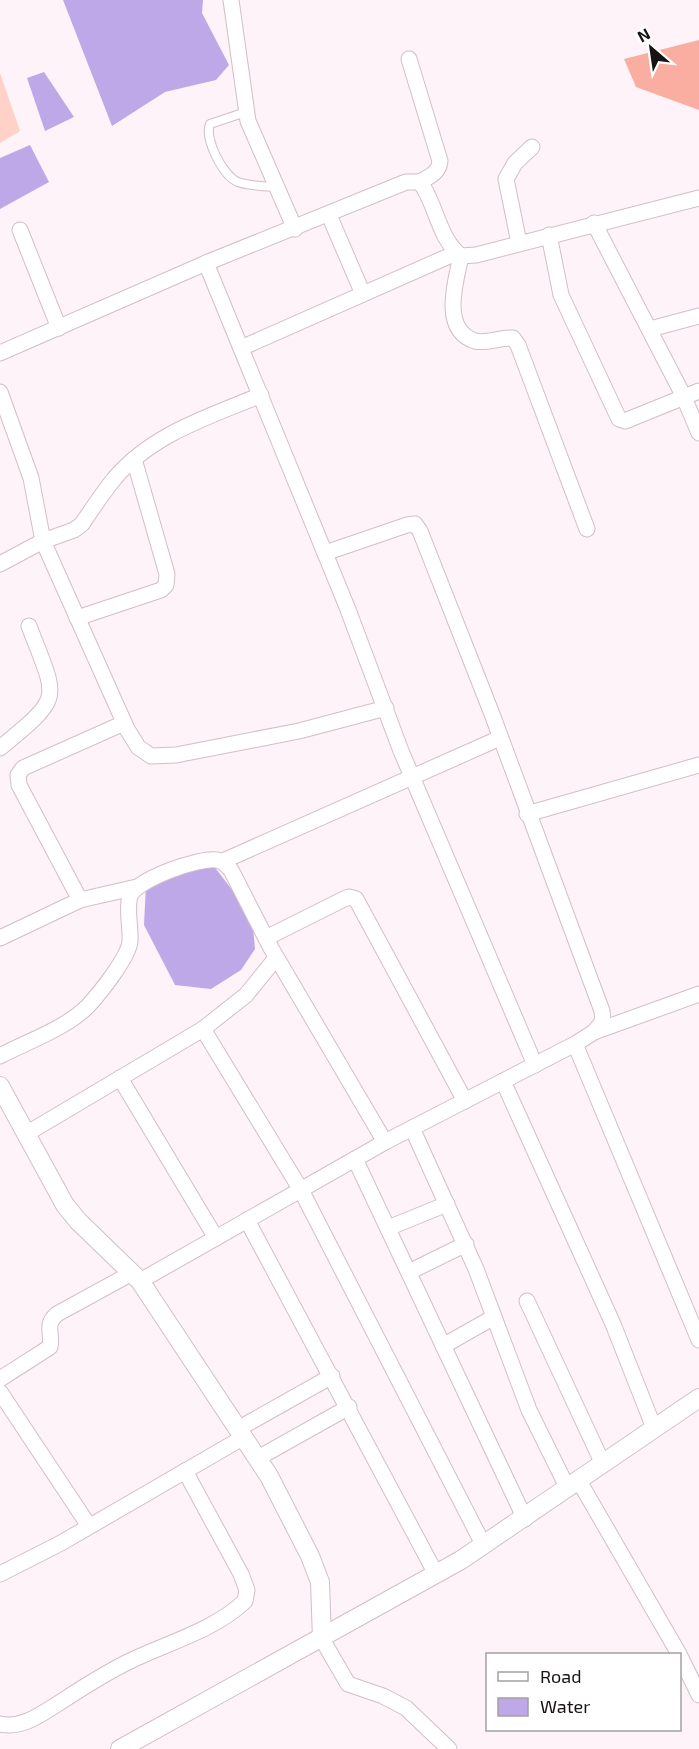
<svg xmlns="http://www.w3.org/2000/svg" width="699" height="1749" font-family="'Exo 2',sans-serif">
	<style>
		.green { fill: #ffd1c9 }
		.forest { fill: #faada1 }
		.water { fill: #bfa8e8 }
		.lines { fill: none; stroke-linecap: round; stroke-linejoin: round }
		.service-casing { stroke: #d0bfc8; stroke-width: 10 }
		.minor-casing { stroke: #d0bfc8; stroke-width: 17 }
		.tertiary-casing { stroke: #d0bfc8; stroke-width: 20 }
		.service { stroke: #fff; stroke-width: 8 }
		.minor { stroke: #fff; stroke-width: 15 }
		.tertiary { stroke: #fff; stroke-width: 18 }
	</style>
	<rect width="100%" height="100%" fill="#fdf3f8"/>
	<!-- green -->
	<path class="green" d="M0 73 20 131 0 143Z"/>
	<!-- forest -->
	<path class="forest" d="M699 40V110L636 87 624 59Z"/>
	<!-- water -->
	<g class="water">
		<path d="M63 0H203L202 13 229 65 216 80 165 92 112 126Z"/>
		<path d="M44 72 74 117 45 131 27 78Z"/>
		<path d="M30 145 49 182 0 209V158Z"/>
		<path d="M210 861 252 916 255 949 241 970 211 989 175 985 144 925 146 885Z"/>
	</g>
	<g class="lines">
		<!-- service casing -->
		<g class="service-casing">
			<path id="service" d="M246 112 210 124C204 139 223 176 238 182 249 186 264 186 276 187"/>
		</g>
		<!-- minor casing -->
		<g class="minor-casing">
			<g id="minor">
				<path d="M231 0 248 121 295 229"/>
				<path d="M409 59 440 161C439 173 430 176 420 182"/>
				<path d="M329 215 363 294"/>
				<path d="M594 223 683 395 699 433"/>
				<path d="M20 230 59 328"/>
				<path d="M549 235 561 295 619 419 625 421 699 391"/>
				<path d="M519 243 506 179 515 163 532 147"/>
				<path d="M461 256C456 280 440 330 475 341 486 344 501 337 513 338L518 345 587 529"/>
				<path d="M206 263 347 607 401 751 535 1065"/>
				<path d="M650 329 699 316"/>
				<path d="M241 348 456 253"/>
				<path d="M0 353 206 263 406 182H420C437 205 438 238 461 256L476 255 699 198"/>
				<path d="M0 392 31 478 43 541 127 729 138 747 151 756 176 755 299 731 386 708"/>
				<path d="M0 564 43 541 74 530 82 524C92 509 102 494 114 479 152 434 208 417 261 395"/>
				<path d="M77 618 161 590 166 585 167 574 134 459"/>
				<path d="M0 748C64 695 58 702 29 626"/>
				<path d="M527 814 699 765"/>
				<path d="M223 861 500 738"/>
				<path d="M80 900 19 785 18 775 23 768 124 723"/>
				<path d="M0 938 80 900 137 887"/>
				<path d="M266 938 342 900 349 897 356 899 465 1101"/>
				<path d="M203 1029 301 1190 484 1546"/>
				<path d="M594 1032 699 994"/>
				<path d="M575 1044 699 1340"/>
				<path d="M0 1056C28 1041 65 1029 88 1006 99 994 129 957 130 941 131 928 126 909 130 896 137 879 200 857 217 860 224 861 226 865 231 870L271 948 385 1142"/>
				<path d="M120 1078 216 1238"/>
				<path d="M503 1081 613 1324 654 1428"/>
				<path d="M412 1128 476 1269 529 1410 568 1489"/>
				<path d="M26 1134 203 1029 246 995 276 958"/>
				<path d="M355 1159 525 1519"/>
				<path d="M247 1220 436 1574"/>
				<path d="M388 1228 447 1204"/>
				<path d="M409 1272 466 1244"/>
				<path d="M140 1281 385 1142 575 1044 594 1032 603 1021 602 1011 492 714 420 531 415 524 407 525 325 553"/>
				<path d="M527 1301 603 1464"/>
				<path d="M443 1346 494 1317"/>
				<path d="M0 1379 50 1347C53 1333 44 1325 57 1314L132 1273"/>
				<path d="M0 1392 89 1526"/>
				<path d="M238 1429 332 1376"/>
				<path d="M258 1458 349 1407"/>
				<path d="M579 1481 679 1654"/>
				<path d="M0 1574 61 1543 244 1437"/>
				<path d="M322 1639 348 1684 383 1696 406 1708 449 1749"/>
				<path d="M680 1656 699 1695"/>
				<path d="M0 1724C22 1729 41 1714 59 1703 82 1688 105 1673 130 1661 167 1643 215 1630 245 1601L247 1590 241 1574 185 1471"/>
			</g>
		</g>
		<!-- tertiary casing -->
		<g class="tertiary-casing">
			<g id="tertiary">
				<path d="M0 1086 65 1205 78 1221 140 1281 269 1476 310 1556 320 1582 322 1639"/>
				<path d="M120 1749 461 1560 699 1398"/>
			</g>
		</g>
		<!-- service -->
		<use href="#service" class="service"/>
		<!-- minor -->
		<use href="#minor" class="minor"/>
		<!-- tertiary -->
		<use href="#tertiary" class="tertiary"/>
	</g>
	<!-- legend -->
	<rect x="486" y="1653" width="195" height="78" fill="#ffffff" stroke="#a3a0a1" stroke-width="1.5"/>
	<rect x="498" y="1672" width="30" height="9" fill="#ffffff" stroke="#a3a0a1" stroke-width="1.5"/>
	<text x="540" y="1683" font-size="18" fill="#181215">Road</text>
	<rect x="498" y="1698" width="30" height="18" fill="#bfa8e8" stroke="#a3a0a1" stroke-width="1.5"/>
	<text x="540" y="1713" font-size="18" fill="#181215">Water</text>
	<!-- north arrow -->
	<g transform="translate(651 48) rotate(331)" stroke="#ffffff" stroke-width="4.5" paint-order="stroke">
	<path d="M0-4.5L10 22L0 15L-10 22Z" fill="#181215"/>
	<text y="-9" font-size="16" font-weight="bold" text-anchor="middle" fill="#181215">N</text>
	</g>
</svg>
